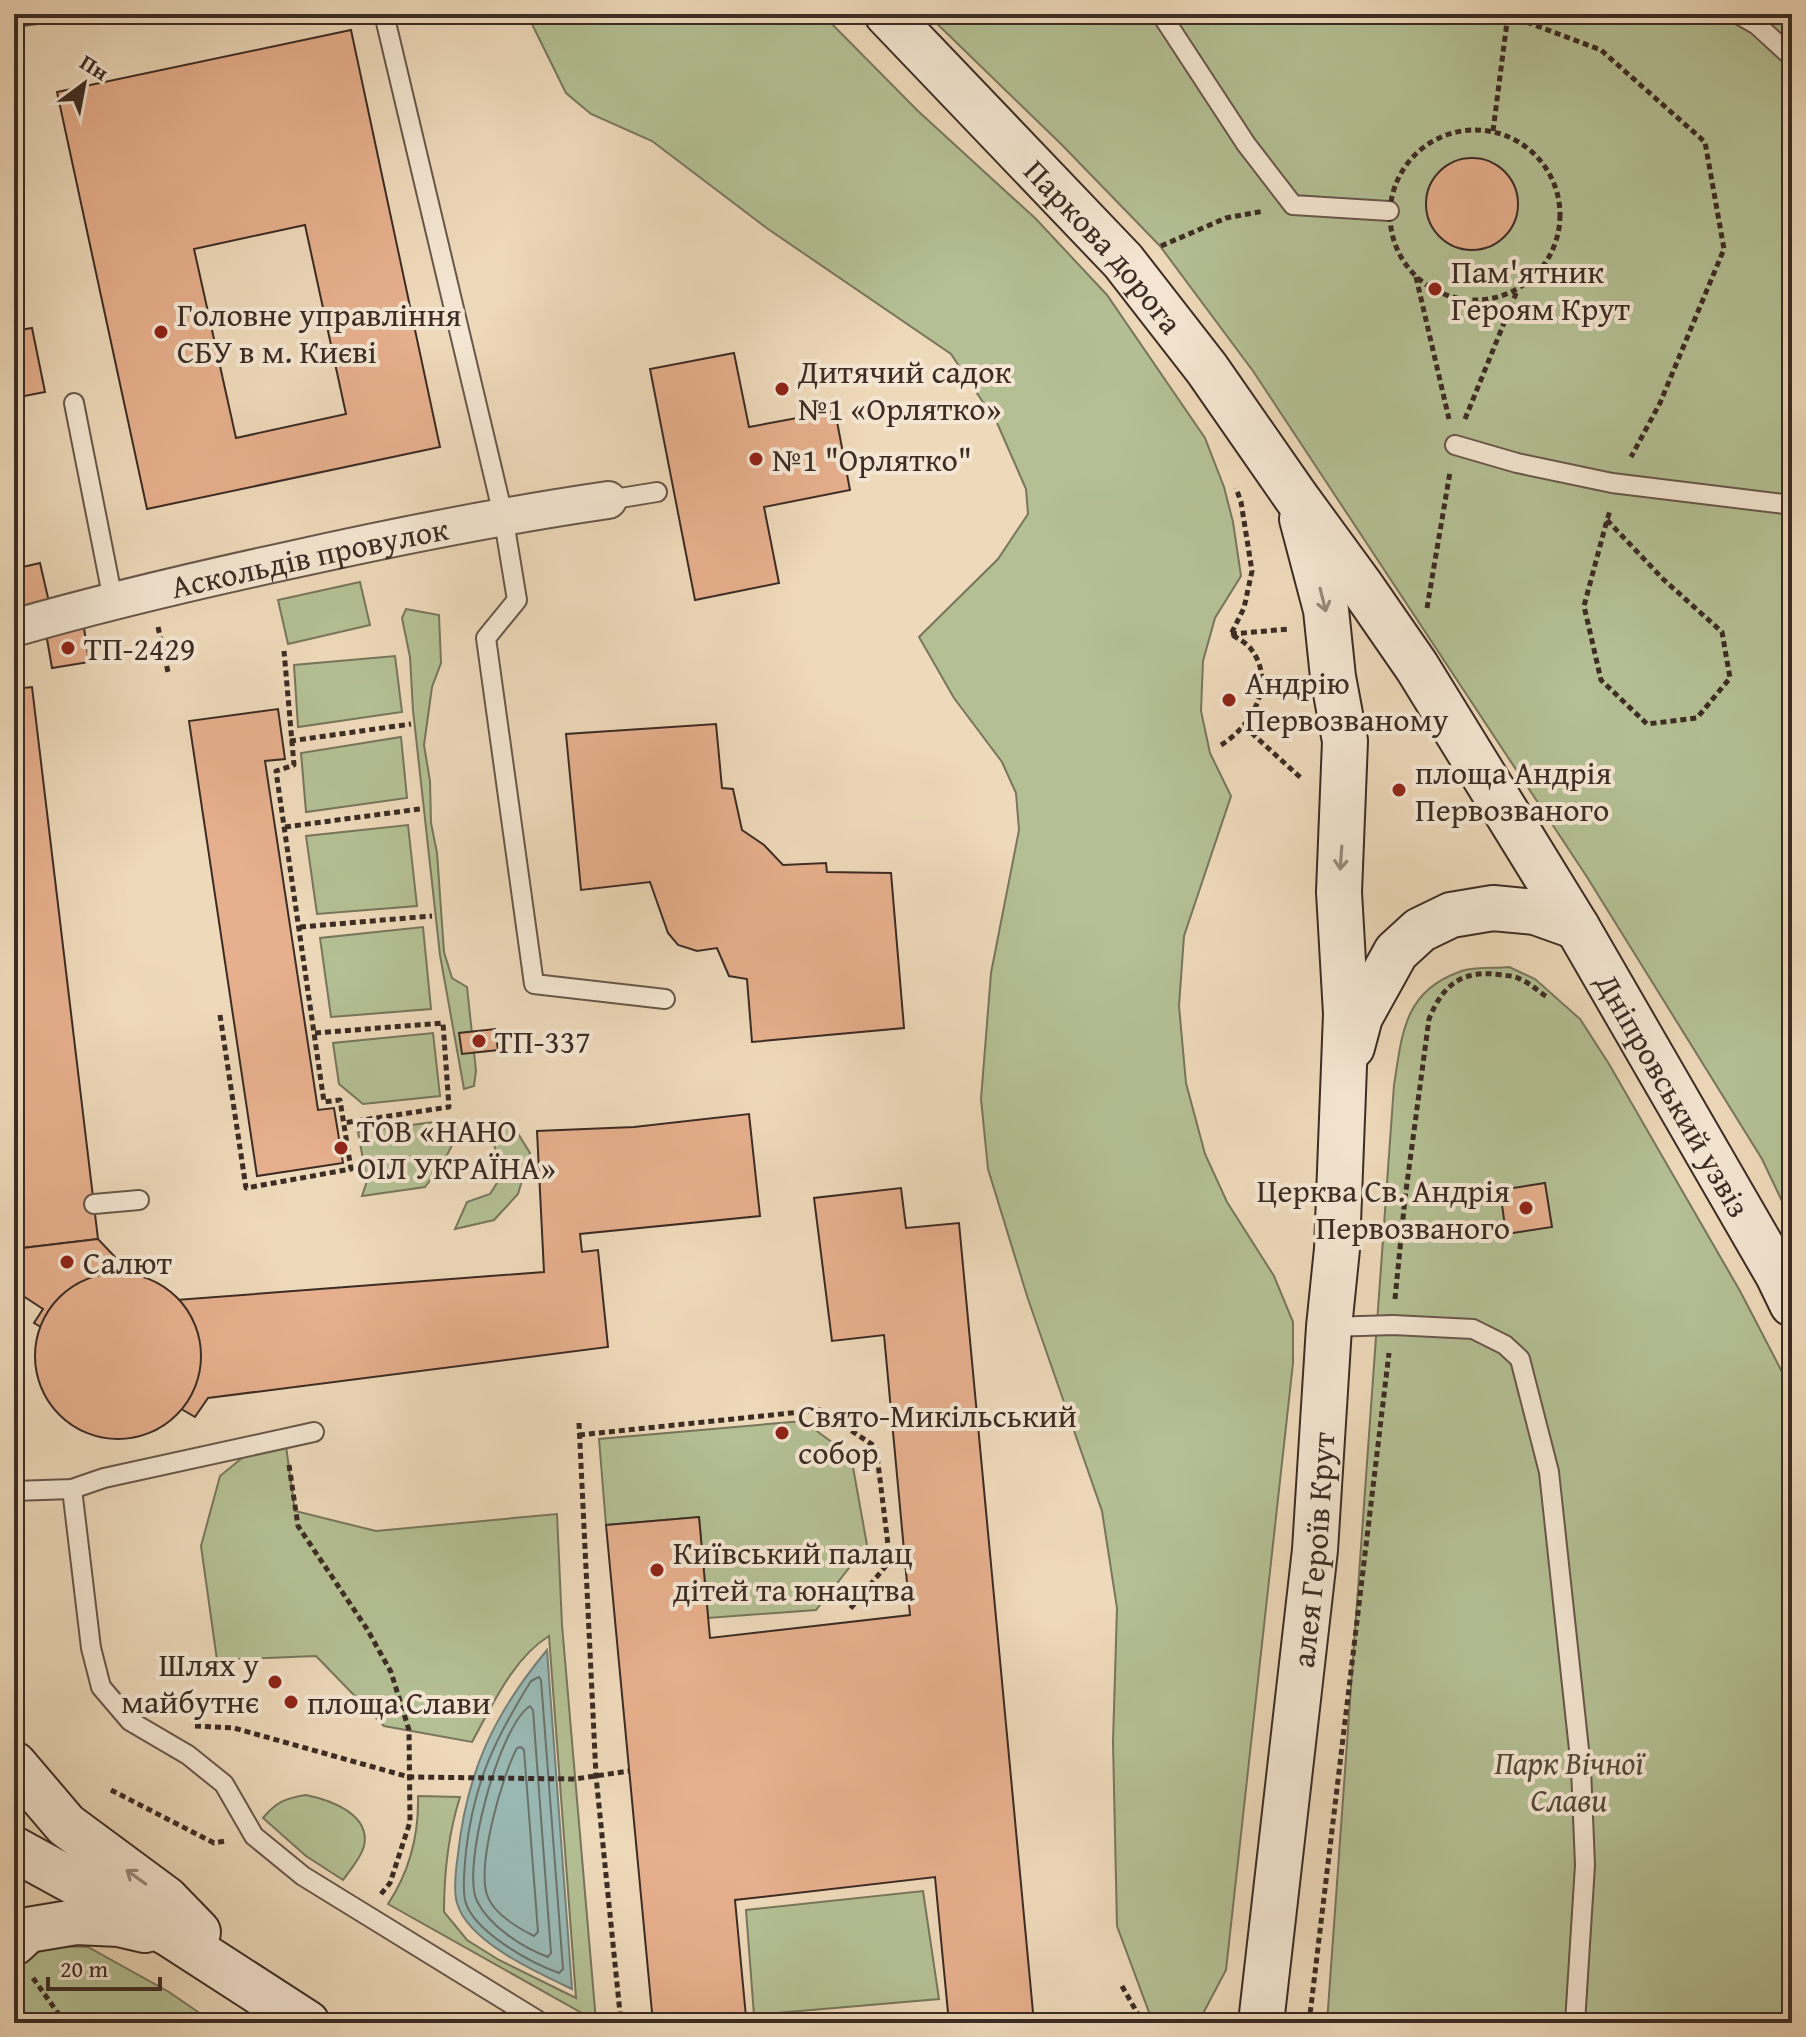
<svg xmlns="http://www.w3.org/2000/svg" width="1806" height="2037" font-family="'Gentium Book Plus',serif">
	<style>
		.green { fill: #b4c094; stroke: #78765c; stroke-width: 2 }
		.water { fill: #9ab9b4; stroke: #74817a; stroke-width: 2 }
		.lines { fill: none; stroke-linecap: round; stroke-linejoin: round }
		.shore { stroke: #6b726c; stroke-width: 2 }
		.building { fill: #e6af8d; stroke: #3c2c24; stroke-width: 2; fill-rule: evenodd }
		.service-casing { stroke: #68574a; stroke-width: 22 }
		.minor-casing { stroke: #68574a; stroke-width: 40 }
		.secondary-casing { stroke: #3c2c24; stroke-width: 48 }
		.path { stroke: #3c2c24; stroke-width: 5; stroke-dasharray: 6 4; stroke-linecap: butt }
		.service { stroke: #f4e6d2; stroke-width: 18 }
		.minor { stroke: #f4e6d2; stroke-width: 36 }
		.secondary { stroke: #f4e6d2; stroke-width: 44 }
		.oneway { stroke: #98897b }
		.poi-dot { fill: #8f2418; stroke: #f4e6d2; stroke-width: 3 }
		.labels { text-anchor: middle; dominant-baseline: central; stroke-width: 8; stroke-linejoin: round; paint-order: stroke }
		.street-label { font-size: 32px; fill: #3c2c24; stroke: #f4e6d2 }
		.poi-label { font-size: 32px; fill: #3c2c24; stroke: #f4e6d2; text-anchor: start }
		.park-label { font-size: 32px; font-style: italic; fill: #544a3a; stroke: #f4e6d2 }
	</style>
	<rect width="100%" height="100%" fill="#eed9ba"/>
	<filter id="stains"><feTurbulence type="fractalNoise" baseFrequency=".0025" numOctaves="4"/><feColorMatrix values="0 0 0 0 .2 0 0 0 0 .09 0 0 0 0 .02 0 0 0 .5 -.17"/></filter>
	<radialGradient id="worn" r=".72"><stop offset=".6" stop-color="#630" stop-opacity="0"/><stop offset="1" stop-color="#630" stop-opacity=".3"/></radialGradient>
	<!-- green -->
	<g class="green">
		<path d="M527 14H822L918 111 1036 219 1107 295 1205 438 1224 487 1233 522 1241 576 1215 618 1203 661 1201 711 1210 753 1231 796 1184 936 1179 1006 1186 1083 1205 1154 1227 1202 1274 1276 1293 1322V1363L1226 1970 1198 2023H1153L1117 1926 1113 1742 1117 1608 1102 1511 1028 1299 988 1169 981 1099 991 973 1019 830 1016 793 1002 762 954 698 919 637 998 559 1028 514 1026 489 998 425 951 354 768 229 652 141 591 114 566 93Z"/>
		<path d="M927 14H1792V1222L1762 1159 1587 877 1253 371 1160 246 1062 145Z"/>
		<path d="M360 582 370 625 288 644 278 600Z"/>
		<path d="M406 609 439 615 441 663 432 687 424 745 430 781 431 823 437 853 444 952 452 978 467 987 476 1071 474 1086 464 1089 440 955 413 710 410 657 402 618Z"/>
		<path d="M395 656 402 712 298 727 294 665Z"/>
		<path d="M401 737 407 798 306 812 301 753Z"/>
		<path d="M408 825 417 906 317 914 306 836Z"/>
		<path d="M423 927 431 1009 331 1017 320 938Z"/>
		<path d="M1509 967 1535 979 1580 1019 1609 1064 1740 1291 1792 1391V2023H1327L1394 1085C1402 1036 1403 992 1459 972 1473 966 1494 969 1509 967Z"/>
		<path d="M433 1033 440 1096 363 1104 339 1084 333 1043Z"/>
		<path d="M457 1119C459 1143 439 1169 425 1187L362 1196 367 1181 358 1132Z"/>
		<path d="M488 1120 512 1124 530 1153 518 1194 494 1220 455 1229 467 1202 490 1194 502 1175Z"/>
		<path d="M803 1421 851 1456 867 1545 816 1610 708 1618 699 1517 606 1525 599 1439Z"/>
		<path d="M285 1439 295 1511 376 1531 557 1514 562 1625 596 2021 388 1904C409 1872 419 1834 418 1796L460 1797C448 1835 444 1872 444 1912L467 1940 499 1960 576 1998 549 1636C513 1658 492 1706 472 1742L384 1726 316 1656 217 1660 201 1546 220 1476 242 1458Z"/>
		<path d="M306 1795C330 1800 371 1814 364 1846 361 1858 350 1870 343 1880L306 1856 263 1818C276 1802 286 1798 306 1795Z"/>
		<path d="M923 1891 939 1999 754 2015 746 1910Z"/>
		<path d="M54 1946 88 1947 169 1992 214 2023H14V1961Z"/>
	</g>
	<!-- water -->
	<path class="water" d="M547 1650 572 1989C538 1973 468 1942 457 1903 453 1890 456 1868 458 1854 467 1771 494 1714 547 1650Z"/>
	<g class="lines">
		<!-- shore -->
		<g class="shore">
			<path d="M539 1677 541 1680 563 1969 559 1973C531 1963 472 1931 465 1900 462 1885 465 1865 466 1851 474 1782 495 1739 531 1681Z"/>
			<path d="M530 1706 533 1710 551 1953 548 1957C522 1947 489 1926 477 1901 461 1868 499 1726 530 1706Z"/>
			<path d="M521 1747 524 1750 538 1932 534 1936C518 1928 493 1913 487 1895 477 1864 502 1776 517 1748Z"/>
		</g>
	</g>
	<!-- building -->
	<g class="building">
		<path d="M351 30 440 447 147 509 57 92ZM305 225 346 414 236 438 194 249Z"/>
		<circle cx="1472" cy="204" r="46"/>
		<path d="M32 328 45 392 14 398V331Z"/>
		<path d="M734 353 749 427 835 411 850 490 764 507 779 583 695 600 650 369Z"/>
		<path d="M14 456 22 493 14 495Z"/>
		<path d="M40 563 52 615 14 624V569Z"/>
		<path d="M84 628 89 662 52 668 46 633Z"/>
		<path d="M32 687 98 1239 14 1249V689Z"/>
		<path d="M278 709 285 759 265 761 318 1110 334 1108 343 1163 257 1176 189 721Z"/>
		<path d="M716 724 722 788 733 789 742 830 764 845 783 865 826 863 827 872 891 873 904 1028 752 1042 747 979 729 976 717 948 697 951 678 945 668 933 650 882 581 890 566 734Z"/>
		<path d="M495 1029 498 1050 462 1054 459 1033Z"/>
		<path d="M749 1114 760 1216 580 1234 582 1252 598 1250 608 1347 208 1398 195 1417 34 1323 43 1309 14 1290V1249L98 1239 136 1279 176 1300 544 1272 537 1131 634 1127Z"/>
		<path d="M1545 1183 1552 1227 1506 1234 1500 1190Z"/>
		<path d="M901 1188 906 1228 959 1223 1034 2023H949L935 1877 735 1900 746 2017 723 2021 653 2023 606 1525 699 1517 710 1638 910 1615 884 1335 832 1341 814 1198Z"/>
		<circle cx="118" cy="1356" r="83"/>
	</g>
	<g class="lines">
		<!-- service casing -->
		<g class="service-casing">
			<g id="service">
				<path d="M384 14 503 515 517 600 486 638 534 984 665 999"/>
				<path d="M1161 14 1246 144 1293 205 1389 211"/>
				<path d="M1738 14 1757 25 1792 57"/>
				<path d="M14 17 36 14"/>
				<path d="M74 403 113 600"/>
				<path d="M1455 445 1517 463 1612 483 1792 505"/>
				<path d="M608 500 657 492"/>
				<path d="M94 1204 139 1200"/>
				<path d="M1329 1327 1393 1325 1473 1329 1505 1345 1520 1359 1549 1472 1581 1768 1585 1865 1575 2023"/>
				<path d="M72 1489 91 1648 101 1687 130 1721 188 1755 224 1784 254 1836 303 1876 542 2023"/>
				<path d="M14 1491 72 1489 104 1478 314 1432"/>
			</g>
		</g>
		<!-- minor casing -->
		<g class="minor-casing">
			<g id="minor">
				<path id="s1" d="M14 628C104 602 194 581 286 561 393 537 499 516 608 500"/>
			</g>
		</g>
		<!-- secondary casing -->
		<g class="secondary-casing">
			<g id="secondary">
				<path id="s2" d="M887 14 1123 261 1207 369 1296 497 1361 586 1417 667 1577 927 1778 1275 1792 1304"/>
				<path d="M1352 1047 1360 1017 1396 952 1420 930 1451 915 1493 908 1535 912 1577 927"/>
				<path d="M14 1764 66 1825 166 1899 198 1932"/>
				<path d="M14 1849 171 1935 307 2023"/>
				<path d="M14 1943 28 1930 76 1922 119 1924 145 1930"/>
				<path id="s3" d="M1261 2023 1315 1550 1329 1327 1337 1249 1346 1014 1339 892 1345 741 1333 677 1326 610 1302 519"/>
			</g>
		</g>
		<!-- path -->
		<g class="path">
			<path d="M1508 15 1601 50 1705 142 1724 249 1660 403 1631 457"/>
			<circle cx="1475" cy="215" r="85"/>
			<path d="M1493 131 1508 14"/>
			<path d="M1161 246 1226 218 1264 211"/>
			<path d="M1416 277 1449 419"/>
			<path d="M1465 419 1517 291"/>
			<path d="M1607 520 1663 579 1722 632 1730 678 1697 718 1647 724 1601 680 1584 606 1607 520 1610 511"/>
			<path d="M1427 608 1450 472"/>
			<path d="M158 627 168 672"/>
			<path d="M1231 634 1289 629"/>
			<path d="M1244 726 1302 779"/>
			<path d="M290 741 411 724"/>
			<path d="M1221 745C1252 726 1277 683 1251 649 1247 643 1238 639 1231 634L1244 608 1252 571 1241 502 1236 488"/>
			<path d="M285 827 420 809"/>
			<path d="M300 927 432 916"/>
			<path d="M220 1015 246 1188 351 1169 340 1100 324 1102 276 771 294 765 284 651"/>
			<path d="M315 1033 443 1023 449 1107 343 1123"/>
			<path d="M1395 1299 1405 1198 1429 1019C1443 984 1463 969 1502 975 1508 976 1515 976 1520 979 1530 983 1538 991 1547 997"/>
			<path d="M579 1423 596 1776 621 2023"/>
			<path d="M579 1435 820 1410 876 1447 890 1561 850 1609"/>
			<path d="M289 1465 298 1526 367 1629 391 1672 409 1730 410 1822 390 1883 381 1894"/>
			<path d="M195 1726 234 1728 409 1777 575 1779 629 1771"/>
			<path d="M111 1790 214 1843 225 1841"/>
			<path d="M33 1978 65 2023"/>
			<path d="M1122 1986 1143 2023"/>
			<path d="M1309 2023 1389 1353"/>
		</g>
		<!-- service -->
		<use href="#service" class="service"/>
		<!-- minor -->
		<use href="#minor" class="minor"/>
		<!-- secondary -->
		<use href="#secondary" class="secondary"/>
	</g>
	<!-- one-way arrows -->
	<defs><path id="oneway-shaft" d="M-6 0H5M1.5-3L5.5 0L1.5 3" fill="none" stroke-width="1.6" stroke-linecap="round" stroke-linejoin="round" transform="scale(2)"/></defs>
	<g class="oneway">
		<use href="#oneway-shaft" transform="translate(1323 600) rotate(76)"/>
		<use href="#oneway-shaft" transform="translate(1341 858) rotate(94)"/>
		<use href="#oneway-shaft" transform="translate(136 1877) rotate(-144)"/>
	</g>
	<!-- markers -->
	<g class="poi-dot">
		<circle cx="1435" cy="289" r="8"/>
		<circle cx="161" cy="332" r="8"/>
		<circle cx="782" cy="389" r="8"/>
		<circle cx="756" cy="459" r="8"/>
		<circle cx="68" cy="648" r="8"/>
		<circle cx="1229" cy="700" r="8"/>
		<circle cx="1399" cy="790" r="8"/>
		<circle cx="479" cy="1041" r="8"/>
		<circle cx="341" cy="1148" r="8"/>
		<circle cx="1526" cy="1208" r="8"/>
		<circle cx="67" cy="1262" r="8"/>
		<circle cx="782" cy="1433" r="8"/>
		<circle cx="657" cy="1570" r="8"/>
		<circle cx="275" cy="1682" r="8"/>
		<circle cx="291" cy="1702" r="8"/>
	</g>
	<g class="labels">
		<!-- street labels -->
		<g class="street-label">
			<text stroke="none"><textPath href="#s2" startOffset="318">Паркова дорога</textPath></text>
			<text stroke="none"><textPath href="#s1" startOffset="304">Аскольдів провулок</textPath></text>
			<text stroke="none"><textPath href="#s2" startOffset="1342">Дніпровський узвіз</textPath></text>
			<text stroke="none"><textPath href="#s3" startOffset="476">алея Героїв Крут</textPath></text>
		</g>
		<!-- poi labels -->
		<g class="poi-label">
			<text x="1451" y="271">Пам'ятник<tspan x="1451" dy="37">Героям Крут</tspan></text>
			<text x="177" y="314">Головне управління<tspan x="177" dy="37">СБУ в м. Києві</tspan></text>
			<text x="798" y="371">Дитячий садок<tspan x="798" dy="37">№1 «Орлятко»</tspan></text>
			<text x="772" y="459">№1 "Орлятко"</text>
			<text x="84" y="648">ТП-2429</text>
			<text x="1245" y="682">Андрію<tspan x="1245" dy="37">Первозваному</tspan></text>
			<text x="1415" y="772">площа Андрія<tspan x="1415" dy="37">Первозваного</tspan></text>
			<text x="495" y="1041">ТП-337</text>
			<text x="357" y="1130">ТОВ «НАНО<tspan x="357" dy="37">ОІЛ УКРАЇНА»</tspan></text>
			<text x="1510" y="1190" text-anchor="end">Церква Св. Андрія<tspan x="1510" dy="37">Первозваного</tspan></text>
			<text x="83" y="1262">Салют</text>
			<text x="798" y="1415">Свято-Микільський<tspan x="798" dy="37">собор</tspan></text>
			<text x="673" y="1552">Київський палац<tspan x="673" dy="37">дітей та юнацтва</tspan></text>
			<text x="259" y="1664" text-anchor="end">Шлях у<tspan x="259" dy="37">майбутнє</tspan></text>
			<text x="307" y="1702">площа Слави</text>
		</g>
		<!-- park labels -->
		<g class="park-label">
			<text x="1569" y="1762">Парк Вічної<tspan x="1569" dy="37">Слави</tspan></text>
		</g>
	</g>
	<!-- margin -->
	<rect width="1806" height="2037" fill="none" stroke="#eed9ba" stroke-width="48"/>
	<rect x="16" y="16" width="1774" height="2005" fill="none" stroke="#3c2c24" stroke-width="4"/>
	<rect x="24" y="24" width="1758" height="1989" fill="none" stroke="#3c2c24" stroke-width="2"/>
	<!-- north arrow -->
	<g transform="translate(84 84) rotate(32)" stroke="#f4e6d2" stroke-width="6" paint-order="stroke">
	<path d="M0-6L14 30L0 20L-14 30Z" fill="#3c2c24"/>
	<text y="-12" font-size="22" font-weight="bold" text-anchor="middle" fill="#3c2c24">Пн</text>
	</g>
	<!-- scale -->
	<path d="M48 1977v12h112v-12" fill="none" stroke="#3c2c24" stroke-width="4"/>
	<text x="60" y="1977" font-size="24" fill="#3c2c24" stroke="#f4e6d2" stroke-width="6" paint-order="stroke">20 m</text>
	<rect width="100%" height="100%" filter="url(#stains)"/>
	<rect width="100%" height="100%" fill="url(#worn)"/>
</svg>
